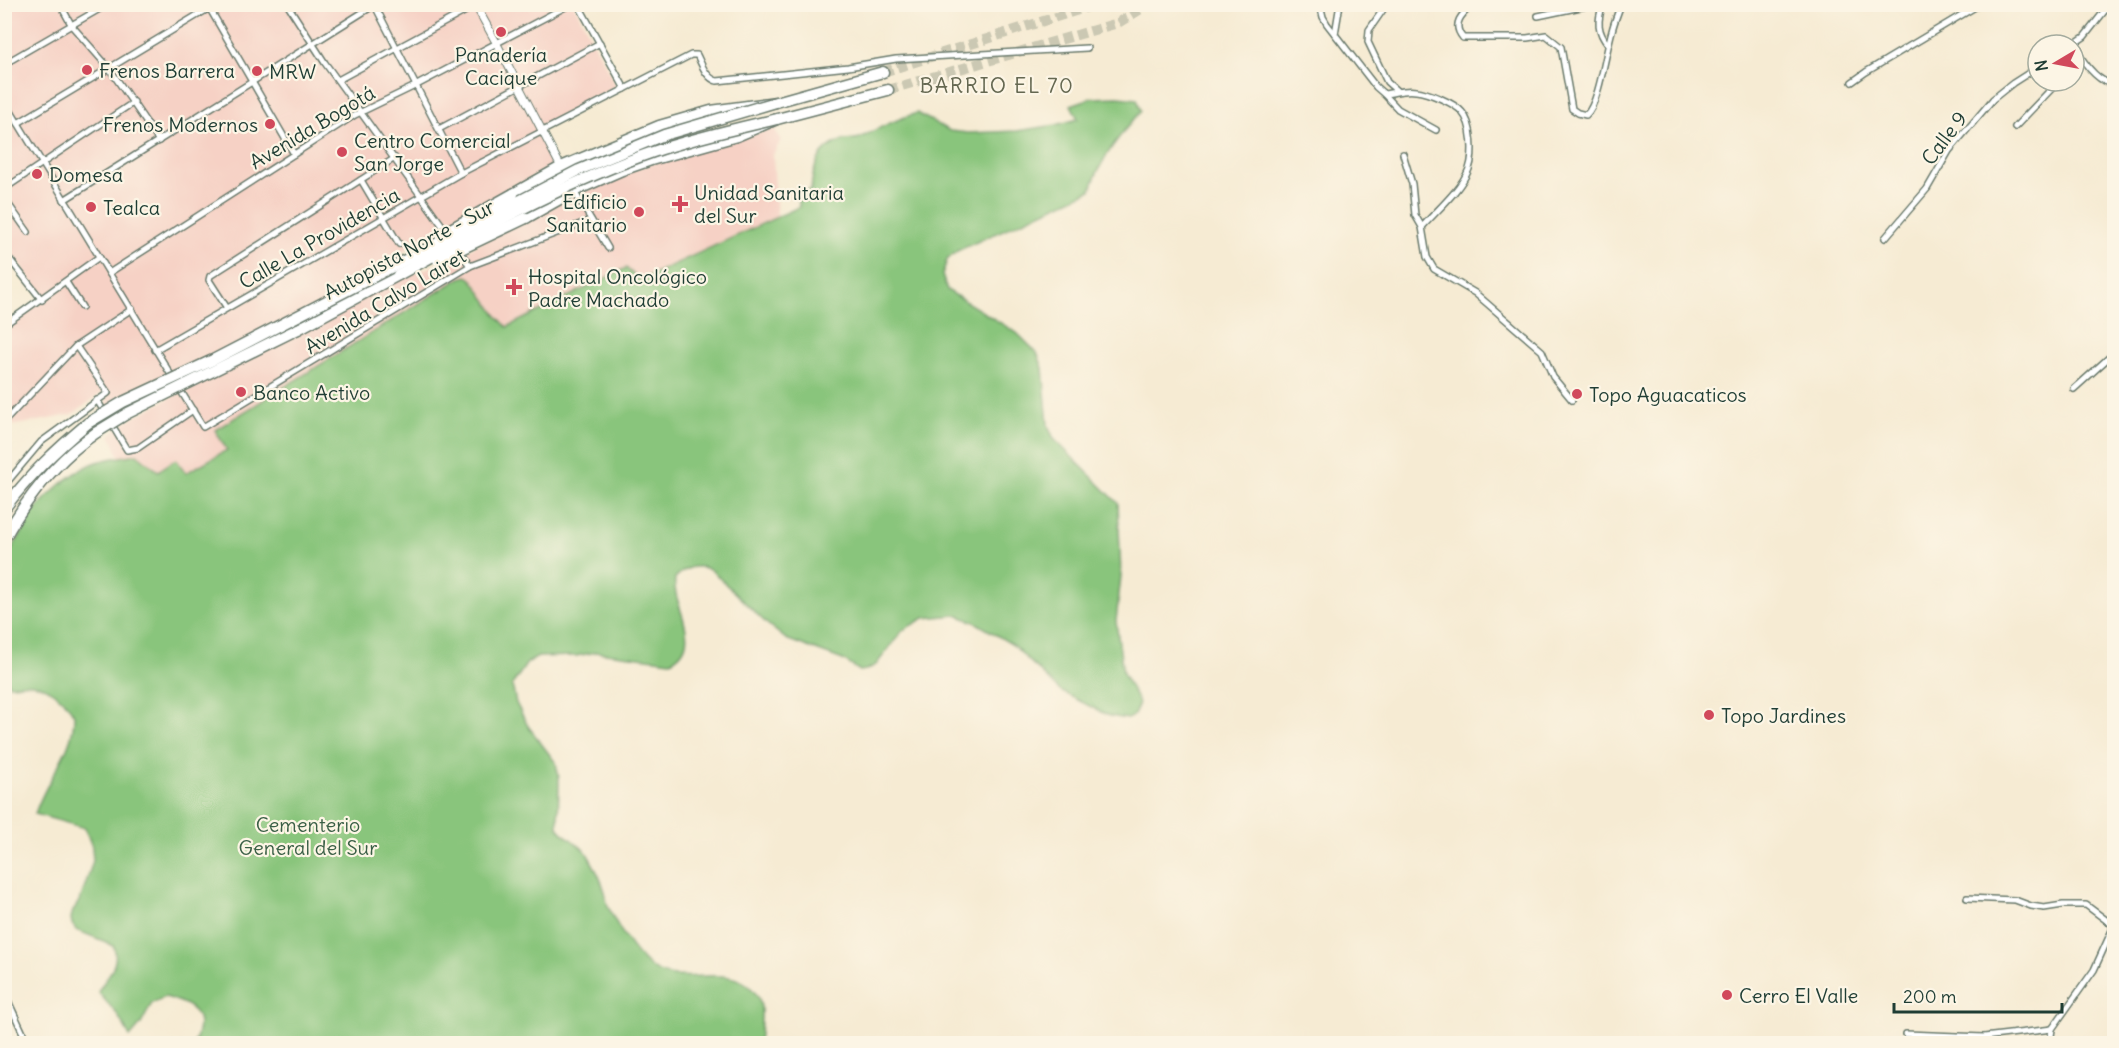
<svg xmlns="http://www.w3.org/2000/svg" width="2119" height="1048" font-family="Delius,sans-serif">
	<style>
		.built { fill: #f6d1c5 }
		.green { fill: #89c57b; stroke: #548158; stroke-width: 1.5 }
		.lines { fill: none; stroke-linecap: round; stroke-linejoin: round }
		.motorway-tunnel { stroke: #cbc8b3; stroke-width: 10; stroke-dasharray: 10 5; stroke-linecap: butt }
		.minor-casing { stroke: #6a7a6c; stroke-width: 8 }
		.tertiary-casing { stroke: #6a7a6c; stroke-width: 9 }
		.motorway-casing { stroke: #6a7a6c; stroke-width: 13 }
		.minor { stroke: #fff; stroke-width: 5 }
		.tertiary { stroke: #fff; stroke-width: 7 }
		.motorway { stroke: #fff; stroke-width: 10 }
		.motorway-bridge-casing { stroke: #6a7a6c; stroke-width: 13; stroke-linecap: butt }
		.motorway-bridge { stroke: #fff; stroke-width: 10 }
		.poi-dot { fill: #d1495b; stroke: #fcf5e5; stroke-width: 2 }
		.labels { text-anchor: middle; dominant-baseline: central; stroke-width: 4.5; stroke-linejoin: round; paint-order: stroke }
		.poi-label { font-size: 20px; fill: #1f3d34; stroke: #fcf5e5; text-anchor: start }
		.street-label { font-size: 20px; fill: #1f3d34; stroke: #fcf5e5 }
		.park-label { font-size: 20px; fill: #3a5f46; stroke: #fcf5e5 }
		.neighbourhood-label { font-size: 21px; letter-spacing: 1.5px; fill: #656851; stroke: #fcf5e5 }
	</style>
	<rect width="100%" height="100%" fill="#fcf5e5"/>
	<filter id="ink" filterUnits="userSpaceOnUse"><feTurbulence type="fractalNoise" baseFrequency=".0167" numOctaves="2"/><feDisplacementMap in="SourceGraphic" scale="12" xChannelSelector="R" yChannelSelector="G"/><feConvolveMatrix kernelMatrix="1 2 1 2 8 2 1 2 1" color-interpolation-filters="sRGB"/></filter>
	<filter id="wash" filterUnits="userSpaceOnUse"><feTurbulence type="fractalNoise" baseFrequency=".008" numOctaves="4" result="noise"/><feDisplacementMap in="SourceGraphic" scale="24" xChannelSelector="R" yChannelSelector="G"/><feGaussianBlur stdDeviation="1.35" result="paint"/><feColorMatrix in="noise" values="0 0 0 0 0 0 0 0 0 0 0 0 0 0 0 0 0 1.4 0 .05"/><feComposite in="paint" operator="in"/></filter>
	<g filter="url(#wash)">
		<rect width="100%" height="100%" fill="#f6ebd3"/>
		<!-- built -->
		<path class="built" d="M5 5H574L617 87 536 129 556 165 451 222 401 253 411 271 405 276 445 262 537 213 643 166 774 128 781 140 773 155 777 217 639 280 618 273 611 275 504 329 471 278H460L215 430 227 450 186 473 158 471 137 454 120 458 110 435 124 423 192 386 181 370 103 414 100 407 106 402 108 395 106 390 71 415 5 427V325L45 299 5 244Z"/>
		<!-- green -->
		<path class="green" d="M1118 97 1137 99 1141 111C1122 132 1098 161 1091 190L957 251 947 260 942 275 947 290 1017 333 1037 353 1043 368 1048 425 1054 439 1118 503 1121 576 1116 621 1123 673 1139 703 1134 715 1128 719 1109 716 1060 691 1013 645 975 622 956 615 924 618 903 630 876 665 866 670 860 671 843 660 786 639 766 623 710 569C695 564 686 567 675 578 671 606 706 642 671 661L597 652 576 656 538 657 527 663 512 685 516 703 528 726 556 763 559 778 558 827C565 839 580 842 588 855 595 867 601 878 605 892 606 897 606 901 608 906 616 925 633 952 649 966 678 990 723 962 750 987 754 991 759 996 760 1002 763 1012 760 1032 759 1043H194C208 1013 191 1004 165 997L152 1003 141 1024 130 1037 117 1014 98 992C107 975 120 966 114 947L106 942 76 930 72 924 71 918 73 911 81 898 93 861 92 847 85 828 35 814C45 780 75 751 74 715 66 700 50 687 33 684 26 682 17 685 9 685L4 667 5 559 27 525 24 521C44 500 65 476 92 464 105 458 123 457 137 454L158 471 176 459 186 473 227 450 215 430 460 278 467 276 471 278 497 316 507 327 626 268 640 280 799 207V194L811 190C813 167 818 149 841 141 847 139 854 140 860 138 878 128 897 119 917 113L950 131 968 133 1017 131 1056 125 1078 119 1071 105 1091 98Z"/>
	</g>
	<g filter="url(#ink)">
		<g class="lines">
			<!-- motorway-tunnel -->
			<g class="motorway-tunnel">
				<path d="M883 72 1097 4"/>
				<path d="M888 90 1118 23 1149 4"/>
			</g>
			<!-- minor casing -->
			<g class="minor-casing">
				<g id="minor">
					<path d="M60 4 72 26 109 68 159 141"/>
					<path d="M207 4 294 154"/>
					<path d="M287 4 325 63 447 232"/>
					<path d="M374 4 461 173"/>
					<path d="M578 4 625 89"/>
					<path d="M1320 4 1323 17 1327 24 1376 87 1384 94C1395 93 1405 89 1416 91 1427 92 1455 103 1462 112 1473 124 1474 155 1469 169 1460 191 1437 210 1422 227"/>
					<path d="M1387 4 1369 30 1368 42 1387 82 1397 91"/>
					<path d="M1473 4C1462 14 1451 24 1463 38H1527L1546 35 1561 47 1572 109 1578 113 1586 115C1599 104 1606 50 1612 31 1614 22 1618 13 1621 4"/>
					<path d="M1603 4C1597 21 1597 31 1608 45"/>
					<path d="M1538 16 1595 4"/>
					<path d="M1335 34 1340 4"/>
					<path d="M2072 45 2084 37 2110 4"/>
					<path d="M2074 46C2082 60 2097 83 2114 84"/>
					<path d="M4 64 108 4"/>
					<path d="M2074 65 2081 59"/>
					<path d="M338 80 475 6"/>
					<path d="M1852 82 1866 72 1980 4"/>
					<path d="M1384 94 1398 109 1436 130"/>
					<path d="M4 100 174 380"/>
					<path d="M18 123 216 4"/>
					<path d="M2015 127 2059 81"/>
					<path d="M439 129 600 43"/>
					<path d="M1403 154 1412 184 1415 215 1422 227 1427 257 1434 269 1475 293 1542 351 1553 377 1572 400"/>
					<path d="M361 180 399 244"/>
					<path d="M4 189 134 102"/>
					<path d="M574 191 608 248"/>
					<path d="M4 198 28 232"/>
					<path d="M64 200 376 4"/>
					<path d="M1885 238 1927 189 1949 151 1993 99 2013 83 2038 67"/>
					<path d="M459 250 470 266"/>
					<path d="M4 252 42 300"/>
					<path d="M109 273 355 115 415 86 571 4"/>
					<path d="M66 282 82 307"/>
					<path d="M227 308 209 280 210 276 395 158"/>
					<path d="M4 325 99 257"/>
					<path d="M155 350 461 173 691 55H697C702 65 706 78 717 81L848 67 896 59 1087 48"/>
					<path d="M179 388 203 427 470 266 591 220"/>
					<path d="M2074 389 2114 353"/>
					<path d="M97 400 127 450 138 448 193 410"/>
					<path d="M4 422 76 346 132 309"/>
					<path d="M4 486 41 442 108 393 76 346"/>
					<path d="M1967 898 2015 900 2031 906 2044 908 2063 905H2086L2114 926"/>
					<path d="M4 992 28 1044"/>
					<path d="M1906 1034 1984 1037 2052 1029"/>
					<path d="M2050 1044 2052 1029 2094 970 2114 926"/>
				</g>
			</g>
			<!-- tertiary casing -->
			<g class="tertiary-casing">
				<path id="tertiary" d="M475 4 497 44 563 171"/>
			</g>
			<!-- motorway casing -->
			<g class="motorway-casing">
				<g id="motorway">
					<path d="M513 194 561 167 659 126 711 111 776 102 883 72"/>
					<path d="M526 218 574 191 622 170 651 160 737 136 777 119 888 90"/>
					<path d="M298 329 398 275"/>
					<path d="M4 509C29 475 57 449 88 423"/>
					<path d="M4 539C27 497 58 459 97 432"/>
				</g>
			</g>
			<!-- minor -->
			<use href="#minor" class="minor"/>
			<!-- tertiary -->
			<use href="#tertiary" class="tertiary"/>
			<!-- motorway -->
			<use href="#motorway" class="motorway"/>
			<!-- motorway-bridge casing -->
			<g class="motorway-bridge-casing">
				<g id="motorway-bridge">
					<path d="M440 235 513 194"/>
					<path d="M438 260 526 218"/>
					<path d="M398 275C481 230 564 183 653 152 694 138 735 129 777 119"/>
					<path d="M88 423 123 402 213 360 579 170 664 135 776 102"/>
					<path d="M97 432 128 413 298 329"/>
				</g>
			</g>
			<!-- motorway-bridge -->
			<use href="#motorway-bridge" class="motorway-bridge"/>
		</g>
	</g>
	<!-- markers -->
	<g class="poi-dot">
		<circle cx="501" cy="32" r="6"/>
		<circle cx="87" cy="70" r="6"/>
		<circle cx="257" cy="71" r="6"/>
		<circle cx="270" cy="124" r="6"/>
		<circle cx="342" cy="152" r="6"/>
		<circle cx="37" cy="174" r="6"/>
		<path d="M677 195h6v6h6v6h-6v6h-6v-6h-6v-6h6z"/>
		<circle cx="91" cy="207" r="6"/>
		<circle cx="639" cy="212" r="6"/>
		<path d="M511 278h6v6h6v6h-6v6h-6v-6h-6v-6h6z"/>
		<circle cx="241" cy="392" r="6"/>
		<circle cx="1577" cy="394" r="6"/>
		<circle cx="1709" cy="715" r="6"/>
		<circle cx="1727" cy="995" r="6"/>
	</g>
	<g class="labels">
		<!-- poi labels -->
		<g class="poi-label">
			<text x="501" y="54" text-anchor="middle">Panadería<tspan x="501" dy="23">Cacique</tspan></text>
			<text x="99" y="70">Frenos Barrera</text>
			<text x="269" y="71">MRW</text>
			<text x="258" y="124" text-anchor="end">Frenos Modernos</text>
			<text x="354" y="140">Centro Comercial<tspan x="354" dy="23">San Jorge</tspan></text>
			<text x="49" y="174">Domesa</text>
			<text x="694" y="192">Unidad Sanitaria<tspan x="694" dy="23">del Sur</tspan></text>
			<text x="627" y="201" text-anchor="end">Edificio<tspan x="627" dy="23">Sanitario</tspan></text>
			<text x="103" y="207">Tealca</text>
			<text x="528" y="276">Hospital Oncológico<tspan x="528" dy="23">Padre Machado</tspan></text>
			<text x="253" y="392">Banco Activo</text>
			<text x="1589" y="394">Topo Aguacaticos</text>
			<text x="1721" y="715">Topo Jardines</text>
			<text x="1739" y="995">Cerro El Valle</text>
		</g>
		<!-- street labels -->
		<g class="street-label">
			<text transform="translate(312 127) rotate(-31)">Avenida Bogotá</text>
			<text transform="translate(1944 138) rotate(-53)">Calle 9</text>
			<text transform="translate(319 238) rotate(-30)">Calle La Providencia</text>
			<text transform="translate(409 249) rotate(-28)">Autopista Norte - Sur</text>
			<text transform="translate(385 301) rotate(-31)">Avenida Calvo Lairet</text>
		</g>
		<!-- park labels -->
		<g class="park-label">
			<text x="308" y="824">Cementerio<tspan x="308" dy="23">General del Sur</tspan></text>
		</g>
		<!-- neighbourhood labels -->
		<g class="neighbourhood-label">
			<text x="997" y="85">BARRIO EL 70</text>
		</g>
	</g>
	<!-- margin -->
	<rect width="2119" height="1048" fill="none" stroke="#fcf5e5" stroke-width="24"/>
	<!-- north arrow -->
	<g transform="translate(2056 63) rotate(260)"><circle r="28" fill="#fcf5e5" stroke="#a4ab9e" stroke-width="1.5"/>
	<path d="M0-4.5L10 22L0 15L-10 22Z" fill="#d1495b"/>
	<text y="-9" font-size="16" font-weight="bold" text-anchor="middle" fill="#1f3d34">N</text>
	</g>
	<!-- scale -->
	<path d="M1894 1003v9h168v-9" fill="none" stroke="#1f3d34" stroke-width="3"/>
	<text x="1903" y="1003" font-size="18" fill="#1f3d34" stroke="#fcf5e5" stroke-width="4.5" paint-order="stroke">200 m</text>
</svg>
